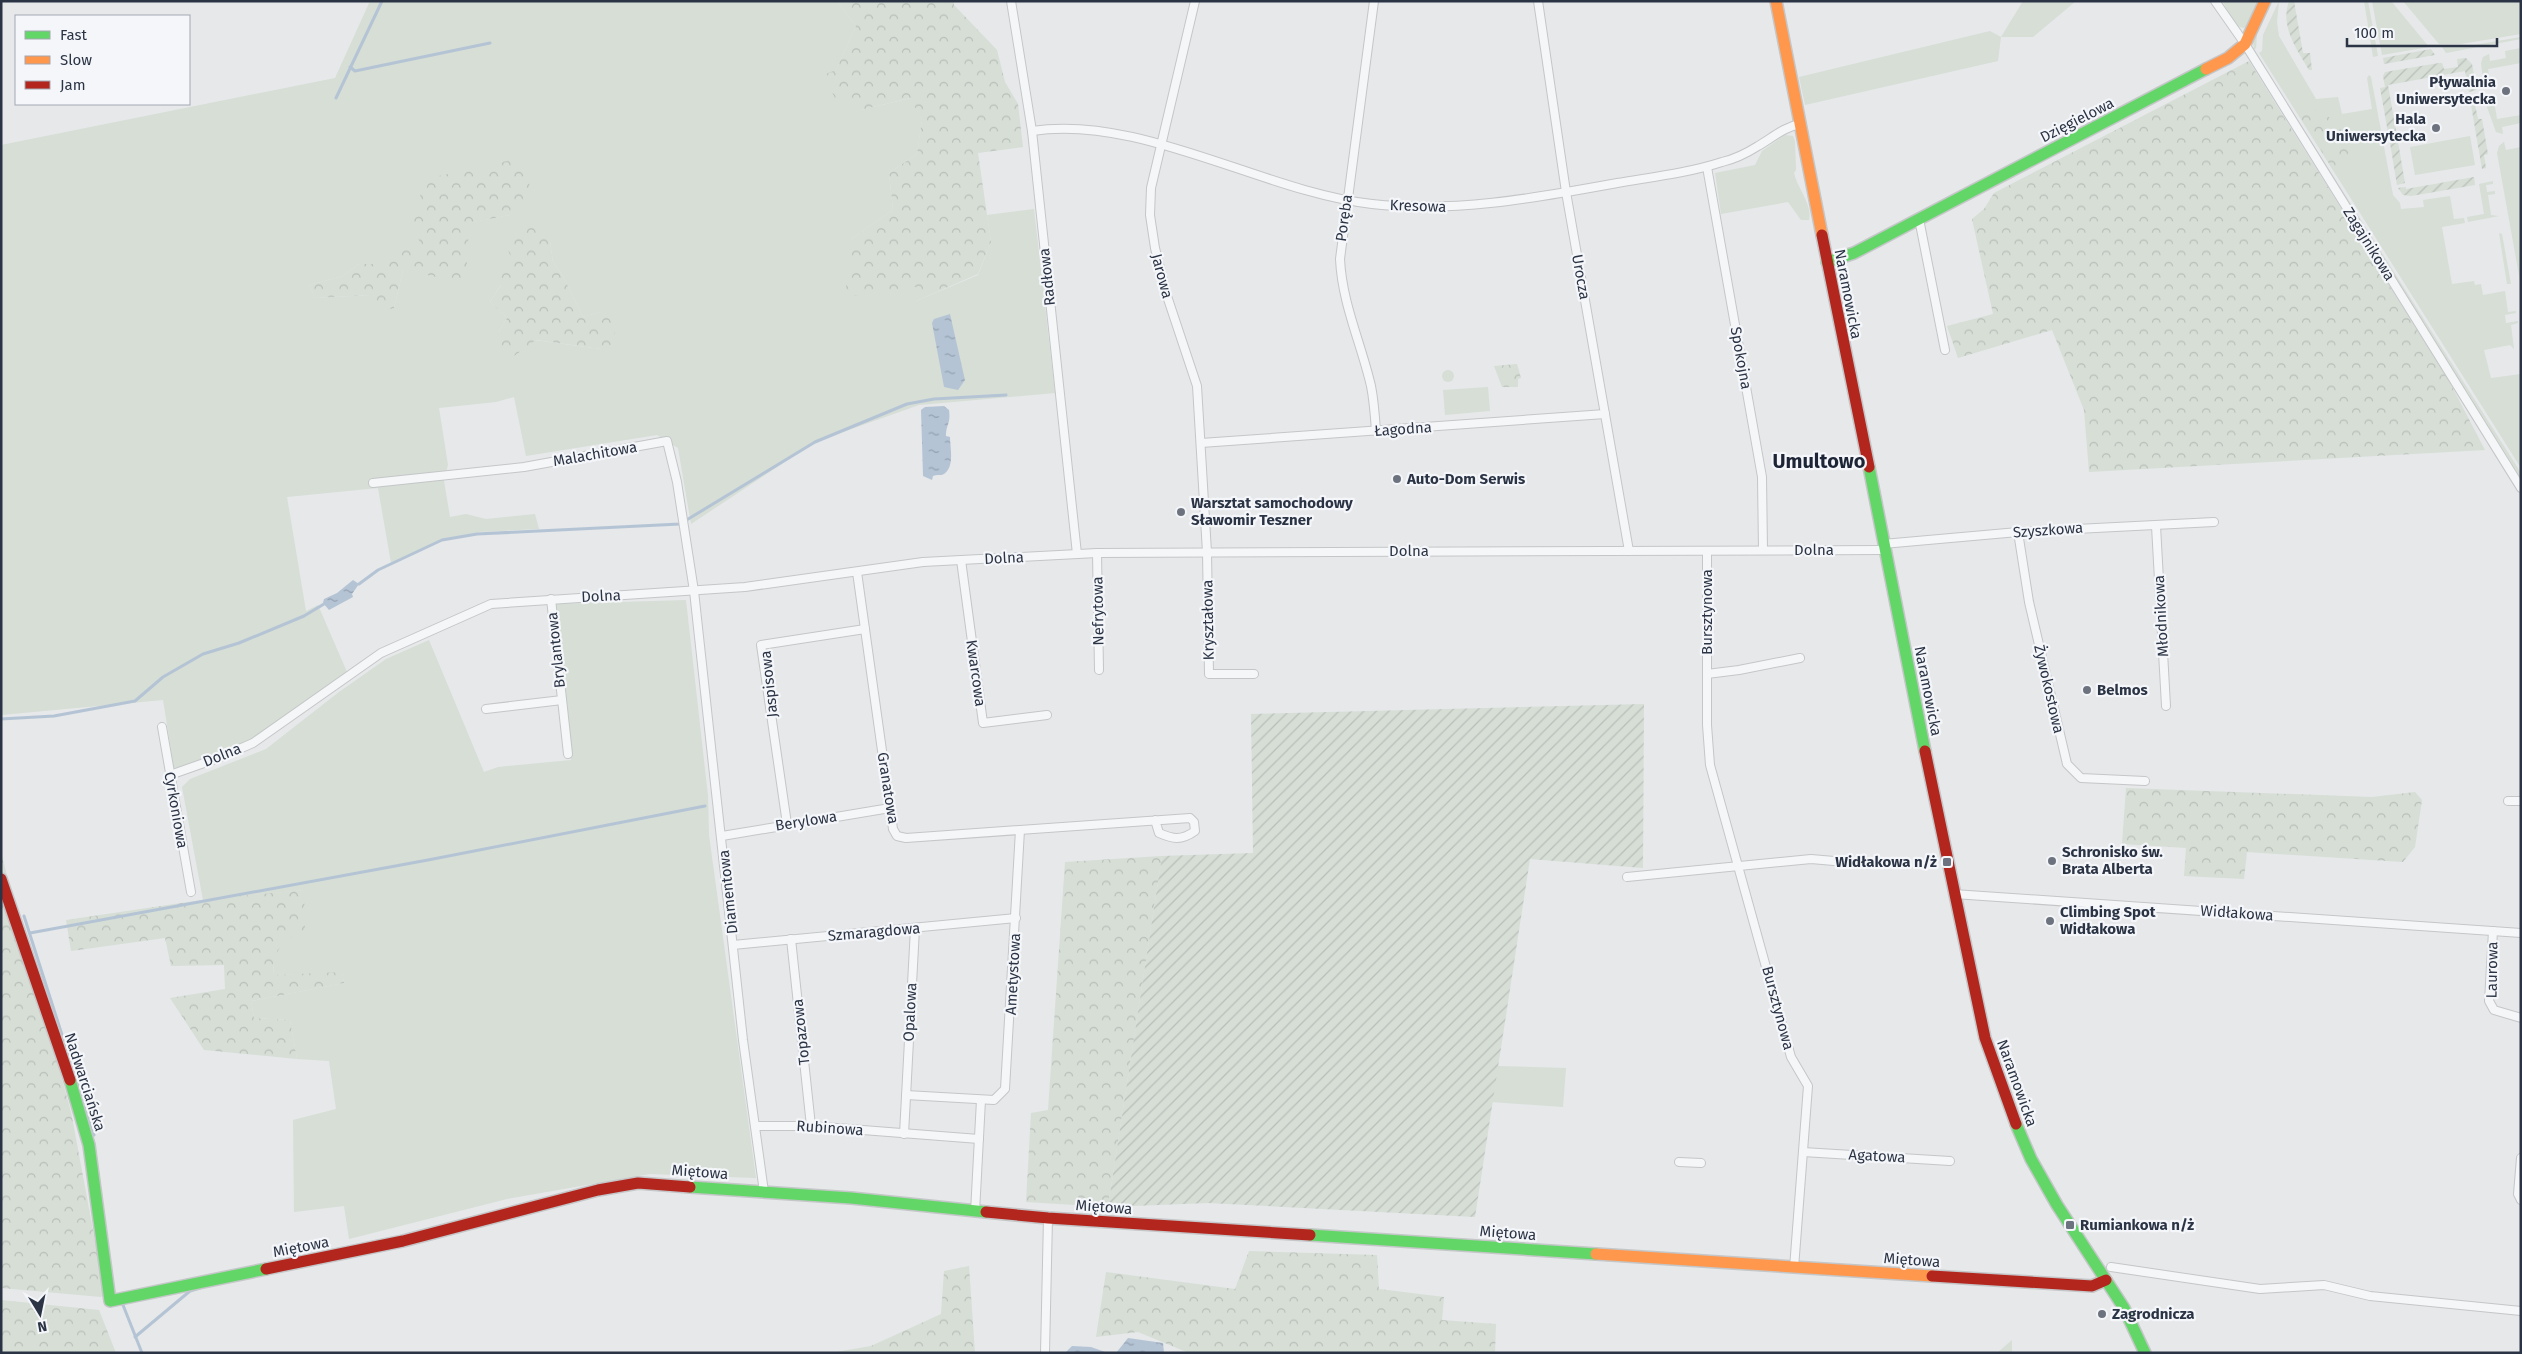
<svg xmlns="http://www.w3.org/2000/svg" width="2522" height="1354" font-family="'Fira Sans',sans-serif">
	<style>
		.grass { fill: #d6ded6; fill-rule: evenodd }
		.forest { fill: url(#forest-crowns) }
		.garden { fill: url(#garden-furrows) }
		.water { fill: url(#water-ripples) }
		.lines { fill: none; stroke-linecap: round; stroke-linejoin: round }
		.stream { stroke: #b4c4d5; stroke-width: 3 }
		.street-casing { stroke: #c4c6c8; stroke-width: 10 }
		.fast-casing { stroke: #c4c6c8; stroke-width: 14 }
		.slow-casing { stroke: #c4c6c8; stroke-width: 14 }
		.jam-casing { stroke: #c4c6c8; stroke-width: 14 }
		.street { stroke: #f5f6f7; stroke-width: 8 }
		.fast { stroke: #63d668; stroke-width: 11 }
		.slow { stroke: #ff974d; stroke-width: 11 }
		.jam { stroke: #b3261e; stroke-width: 11 }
		.poi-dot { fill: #6c737f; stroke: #f4f6f9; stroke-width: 2 }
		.labels { text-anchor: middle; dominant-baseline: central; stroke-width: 4.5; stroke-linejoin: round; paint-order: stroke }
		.poi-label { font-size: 15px; font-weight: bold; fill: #2b3445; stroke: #f4f6f9; text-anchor: start }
		.street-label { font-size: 15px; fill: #2b3445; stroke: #f4f6f9 }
		.district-label { font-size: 20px; font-weight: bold; fill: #1d2536; stroke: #f4f6f9 }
	</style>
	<defs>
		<pattern id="forest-crowns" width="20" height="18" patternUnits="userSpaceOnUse" patternTransform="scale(1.25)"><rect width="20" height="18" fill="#d6ded6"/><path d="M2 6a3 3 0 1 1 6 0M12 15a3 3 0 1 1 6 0" fill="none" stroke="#b8bfb9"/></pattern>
		<pattern id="garden-furrows" width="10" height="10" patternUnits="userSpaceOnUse" patternTransform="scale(1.25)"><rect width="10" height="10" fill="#d6ded6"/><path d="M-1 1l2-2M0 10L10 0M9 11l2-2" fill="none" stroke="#b8bfb9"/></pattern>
		<pattern id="water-ripples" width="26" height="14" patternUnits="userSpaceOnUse" patternTransform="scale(1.25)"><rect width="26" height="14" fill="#b4c4d5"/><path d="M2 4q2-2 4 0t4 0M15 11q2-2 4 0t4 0" fill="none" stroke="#93a0af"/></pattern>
	</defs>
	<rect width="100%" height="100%" fill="#e6e8ea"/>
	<!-- grass -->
	<g class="grass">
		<path d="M370 1H837L856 26 836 70 861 110 911 98 922 120 917 154 889 173 893 210 851 239 916 287V301L978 275 991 242 987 215 1034 209 1055 393 919 405 815 442 691 524 678 448 657 435 526 456 514 397 496 402 439 408 448 465 444 481 450 517 466 514 486 519 535 514 539 529 480 532 441 540 391 563 378 488 287 497 306 611 318 605 347 672 262 735 213 758 174 768 163 700 1 715V145L335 78ZM525 157 510 215 468 223 403 270 394 308 370 295 315 298 309 285 343 276 359 264H386L425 253ZM550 241 553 262 563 276 583 317 600 312 601 349 497 335 507 318 490 302 514 264Z"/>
		<path d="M2023 1H2076L2033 37H2001L1998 61 1805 105 1799 77 1990 31 2001 37Z"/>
		<path d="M2222 1H2260L2249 25 2244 28 2237 26Z"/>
		<path d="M2271 1 2257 34 2256 48 2254 50 2253 42Z"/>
		<path d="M2279 1 2277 22 2279 36 2316 99 2338 97 2342 114 2372 109 2367 78 2369 75 2371 77 2393 195 2400 203 2401 209 2424 207 2423 200 2450 196 2454 219 2464 218 2465 223 2442 227 2452 284 2474 281 2475 285 2481 284 2483 295 2505 291 2508 312 2516 311V313L2505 315 2506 323 2518 321V323L2511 325 2514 349 2510 345 2484 350 2491 378 2521 374V468L2259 53 2262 51 2263 35Z"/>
		<path d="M2364 1H2368L2378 56 2373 57Z"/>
		<path d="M2372 1H2391L2429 47 2382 55Z"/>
		<path d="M2403 1H2521V34L2461 44H2439Z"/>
		<path d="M2521 37V39L2446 53 2442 47H2462Z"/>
		<path d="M2521 48V63L2488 69 2491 88H2484L2481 63 2483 57 2489 54 2490 61 2506 58 2505 51Z"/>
		<path d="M2260 60 2521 473V479Z"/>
		<path d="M2494 101 2497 119 2521 115V123L2502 127 2503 134 2496 132 2487 107 2488 102Z"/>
		<path d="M1785 135 1793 136 1795 141 1796 170 1794 173C1797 188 1813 205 1809 220H1801L1788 202 1721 214 1715 173 1755 165 1762 151Z"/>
		<path d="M2470 136 2475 165 2415 175 2410 147Z"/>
		<path d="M2504 142 2506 150 2521 147V286L2497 153 2499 146Z"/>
		<path d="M2493 181V184L2486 185 2487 192 2495 191V194L2488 195 2491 215 2499 216 2468 222 2467 217 2484 214 2479 184Z"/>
		<path d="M2499 233 2502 234 2511 284H2507Z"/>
		<circle cx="1448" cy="376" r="6"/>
		<path d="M1488 387 1490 411 1445 415 1443 390Z"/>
		<path d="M686 600 708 796 709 835 756 1178 650 1174 507 1199 349 1239 344 1206 294 1212 293 1120 336 1109 329 1061 297 1059 290 1020 254 1018 251 1001 344 983 342 973 273 975 274 959 304 890 203 900 182 787 190 779 266 749 339 692 386 659 429 640 484 772 498 767 571 760 556 604Z"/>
		<path d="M1498 1066 1566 1068 1563 1107 1491 1102Z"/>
	</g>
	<!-- forest -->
	<g class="forest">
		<path d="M837 1H954V5L997 50 1005 82 1018 104 1023 147 978 153 991 242 978 274 916 301V287L845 297 851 239 893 210 889 173 917 154 922 120 910 98 861 110 836 100 823 75 836 70 856 26Z"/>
		<path d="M2249 61 2449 381 2485 450 2089 472 2084 410 2052 330 1958 358 1947 326 1993 314 1972 219 1984 209 1994 193Z"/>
		<path d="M2316 109 2335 121 2347 140 2350 151 2347 160 2333 170 2298 113Z"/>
		<path d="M525 157 532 201 510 215 469 223 466 283 403 270 394 308 379 312 370 295 315 298 309 285 343 276 359 264H386L396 249 424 252 412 224 425 179Z"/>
		<path d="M537 221 550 241 553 262 563 276 583 317 600 312 610 316 617 342 601 349 536 340 514 356 497 345V335L507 318 490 302 501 285 498 269 502 263 514 264 504 241Z"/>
		<path d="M1517 364 1521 378 1518 379V387H1502L1494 366Z"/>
		<path d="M2126 788 2372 797 2415 792 2422 800 2415 847 2403 862 2247 852 2244 879 2184 876 2186 848 2122 844Z"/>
		<path d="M1 853 71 1112 105 1294 101 1297 1 1288Z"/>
		<path d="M1162 856 1108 1207 1026 1202 1031 1113 1048 1110 1065 862Z"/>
		<path d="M304 890 305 930C282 941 274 948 273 975L342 972 344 983 251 1001 254 1018 290 1020 297 1059 204 1050 170 998 225 989 224 965 171 966 165 938 71 951 66 920 208 899Z"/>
		<path d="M1249 1251 1377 1255 1379 1289 1444 1297 1442 1320 1496 1324 1495 1353H1189L1138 1332 1096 1337 1106 1272 1235 1289Z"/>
		<path d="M969 1266 975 1353H830L871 1346 941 1314 944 1271Z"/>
		<path d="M1 1300 99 1310 116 1353H1Z"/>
		<path d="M2012 1340V1353H1997Z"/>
	</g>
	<!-- garden -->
	<g class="garden">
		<path d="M2289 1H2294L2303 53H2310L2312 70H2309C2296 48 2280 27 2289 1Z"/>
		<path d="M2431 49 2435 55 2384 64 2383 58Z"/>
		<path d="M2466 58 2472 64 2477 90 2469 92 2465 71 2388 85 2397 136 2389 138 2380 88 2385 87 2383 76 2385 72 2439 63H2442L2444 69 2458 67 2457 59Z"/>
		<path d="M2471 105H2475L2478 119H2482L2488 154 2484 155 2486 168 2482 169Z"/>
		<path d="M2398 142 2405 183 2397 185 2390 143Z"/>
		<path d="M2474 177 2475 185 2411 196 2403 195 2398 188 2406 187V189Z"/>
		<path d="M1644 704 1643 868 1530 859 1475 1217 1208 1203 1108 1207 1162 856 1253 853 1251 714Z"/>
	</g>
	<!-- water -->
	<g class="water">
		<path d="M950 314 965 380 958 390 944 387 932 323 934 319Z"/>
		<path d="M944 406 949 410C951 424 946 424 946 436L950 437C950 447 955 467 944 474 941 476 937 474 933 476L932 480 923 476 921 410 925 407Z"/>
		<path d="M353 580 359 584 352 594 353 597 329 610 323 603 324 599 337 593Z"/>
		<path d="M1128 1338 1163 1343 1164 1353H1116Z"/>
		<path d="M1072 1346 1091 1347 1108 1353H1065Z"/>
	</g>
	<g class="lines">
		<!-- stream -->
		<g class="stream">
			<path d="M350 67 355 71 490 43"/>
			<path d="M336 98 382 1"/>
			<path d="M359 584 378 570 442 540 477 534 680 524 815 442 907 404 934 399 1006 395"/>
			<path d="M1 719 54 716 135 701 163 677 203 654 239 643 304 616 324 604"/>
			<path d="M24 916 94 1135"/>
			<path d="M30 933 428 860 705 806"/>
			<path d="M123 1305 142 1353"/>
			<path d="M135 1337 190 1291 200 1288"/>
		</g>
		<!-- street casing -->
		<g class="street-casing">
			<g id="street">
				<path d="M1011 1 1032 131 1077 554"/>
				<path d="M1195 1 1151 188 1150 215 1155 248 1167 296 1197 386 1207 552 1209 674H1254"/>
				<path d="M1374 1 1340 259C1342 303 1361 343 1371 386 1374 401 1375 416 1376 431"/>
				<path d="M1538 1 1566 192 1629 551"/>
				<path d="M2215 1 2245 44 2521 488"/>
				<path d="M1032 131C1140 114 1264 192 1372 204 1456 213 1535 198 1617 183 1652 177 1688 173 1722 162 1735 159 1747 153 1758 146 1772 138 1784 127 1800 124"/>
				<path d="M1707 167 1762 477 1763 550"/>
				<path d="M1919 219 1945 350"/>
				<path d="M1201 443 1605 414"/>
				<path d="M373 483 524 467 667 441 677 482 694 591 743 1040 764 1192"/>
				<path d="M2156 526 2166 706"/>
				<path d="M2018 532 2029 602 2067 764 2081 778 2145 781"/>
				<path d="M1883 544 2018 532 2214 522"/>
				<path d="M1707 551V725L1710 765 1791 1057 1808 1086 1794 1268"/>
				<path d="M1097 553 1099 670"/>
				<path d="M961 560 983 723 1047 715"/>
				<path d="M857 572 893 829 897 836 906 838 1190 818 1194 822 1195 831C1181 841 1173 839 1159 833L1155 820"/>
				<path d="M551 599 568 754"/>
				<path d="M1707 674 1739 670 1800 658"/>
				<path d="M486 709 562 700"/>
				<path d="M162 727 191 892"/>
				<path d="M170 775 221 757 253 743 381 653 491 604 745 587 923 562 1097 553 1884 550"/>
				<path d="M2508 801H2521"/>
				<path d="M787 824 761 645 865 629"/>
				<path d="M722 836 890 808"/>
				<path d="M1627 877 1811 859 1834 861"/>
				<path d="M1954 894 2521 933"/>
				<path d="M2493 931 2489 1001 2494 1010 2521 1018"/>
				<path d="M791 939 811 1126"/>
				<path d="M733 945 1016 918"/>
				<path d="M906 1095 994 1100 1005 1089 1020 830"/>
				<path d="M755 1126H811L979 1139"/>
				<path d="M904 1134 915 928"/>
				<path d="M1803 1152 1950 1161"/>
				<path d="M2521 1158 2518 1194 2521 1200"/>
				<path d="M1679 1162 1701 1163"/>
				<path d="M975 1212 981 1100"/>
				<path d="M2111 1267 2260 1289 2324 1285 2370 1296 2521 1311"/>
				<path d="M1045 1353 1048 1218"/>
			</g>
		</g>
		<!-- fast casing -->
		<g class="fast-casing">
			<g id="fast">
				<path d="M1827 262 1854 253 2206 69"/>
				<path d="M1869 467 1925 751"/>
				<path d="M70 1080 89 1145 110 1301 266 1269"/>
				<path d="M2016 1124 2031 1159 2057 1205 2124 1308 2145 1353"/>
				<path d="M690 1187 851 1198 986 1212"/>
				<path d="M1310 1235 1596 1254"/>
			</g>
		</g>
		<!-- slow casing -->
		<g class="slow-casing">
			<g id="slow">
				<path d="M1776 1 1822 235"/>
				<path d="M2206 69 2228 58 2245 44 2265 1"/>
				<path d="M1596 1254 1932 1276"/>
			</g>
		</g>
		<!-- jam casing -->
		<g class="jam-casing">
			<g id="jam">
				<path d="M1822 235 1869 467"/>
				<path d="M1925 751 1985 1038 2016 1124"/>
				<path d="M1 879 70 1080"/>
				<path d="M986 1212 1048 1218 1310 1235"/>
				<path d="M266 1269 403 1241 598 1190 638 1183 690 1187"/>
				<path d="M1932 1276 2092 1286 2106 1280"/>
			</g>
		</g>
		<!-- street -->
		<use href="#street" class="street"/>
		<!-- fast -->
		<use href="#fast" class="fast"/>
		<!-- slow -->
		<use href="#slow" class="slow"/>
		<!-- jam -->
		<use href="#jam" class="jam"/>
	</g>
	<!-- markers -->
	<g class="poi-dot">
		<circle cx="2506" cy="91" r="5"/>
		<circle cx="2436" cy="128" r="5"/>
		<circle cx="1397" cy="479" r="5"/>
		<circle cx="1181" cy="512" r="5"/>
		<circle cx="2087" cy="690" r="5"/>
		<circle cx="2052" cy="861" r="5"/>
		<rect x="1942" y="857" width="10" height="10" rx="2.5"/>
		<circle cx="2050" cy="921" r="5"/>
		<rect x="2065" y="1220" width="10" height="10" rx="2.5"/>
		<circle cx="2102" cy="1314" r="5"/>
	</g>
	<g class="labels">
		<!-- poi labels -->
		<g class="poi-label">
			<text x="2496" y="82" text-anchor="end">Pływalnia<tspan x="2496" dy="17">Uniwersytecka</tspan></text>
			<text x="2426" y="119" text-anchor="end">Hala<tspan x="2426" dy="17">Uniwersytecka</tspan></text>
			<text x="1407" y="479">Auto-Dom Serwis</text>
			<text x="1191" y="503">Warsztat samochodowy<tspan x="1191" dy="17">Sławomir Teszner</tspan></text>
			<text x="2097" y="690">Belmos</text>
			<text x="2062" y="852">Schronisko św.<tspan x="2062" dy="17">Brata Alberta</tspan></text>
			<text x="1937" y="862" text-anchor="end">Widłakowa n/ż</text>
			<text x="2060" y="912">Climbing Spot<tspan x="2060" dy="17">Widłakowa</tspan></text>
			<text x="2080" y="1225">Rumiankowa n/ż</text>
			<text x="2112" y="1314">Zagrodnicza</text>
		</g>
		<!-- street labels -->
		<g class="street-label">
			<text transform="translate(2077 120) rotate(-27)">Dzięgielowa</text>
			<text transform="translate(1418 206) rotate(2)">Kresowa</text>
			<text transform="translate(1344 218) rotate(-82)">Poręba</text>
			<text transform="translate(2369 244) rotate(58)">Zagajnikowa</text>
			<text transform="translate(1162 276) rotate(75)">Jarowa</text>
			<text transform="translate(1047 277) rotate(-96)">Radłowa</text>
			<text transform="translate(1581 277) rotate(80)">Urocza</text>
			<text transform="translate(1848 294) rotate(79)">Naramowicka</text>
			<text transform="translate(1741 358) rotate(80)">Spokojna</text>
			<text transform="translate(1403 429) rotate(-4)">Łagodna</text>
			<text transform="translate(595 454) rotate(-10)">Malachitowa</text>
			<text transform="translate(2048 530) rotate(-4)">Szyszkowa</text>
			<text x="1814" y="550">Dolna</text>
			<text x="1409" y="551">Dolna</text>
			<text transform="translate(1004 558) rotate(-3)">Dolna</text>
			<text transform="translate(601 596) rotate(-3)">Dolna</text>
			<text transform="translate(1098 611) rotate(-91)">Nefrytowa</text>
			<text transform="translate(1707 612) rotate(-90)">Bursztynowa</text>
			<text transform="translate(2161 616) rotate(-93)">Młodnikowa</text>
			<text transform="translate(1208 620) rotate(-91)">Kryształowa</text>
			<text transform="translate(556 650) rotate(-96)">Brylantowa</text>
			<text transform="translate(976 673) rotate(82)">Kwarcowa</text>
			<text transform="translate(769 684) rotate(-96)">Jaspisowa</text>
			<text transform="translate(2049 689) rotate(77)">Żywokostowa</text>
			<text transform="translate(1928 691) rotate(79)">Naramowicka</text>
			<text transform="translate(222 755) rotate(-22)">Dolna</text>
			<text transform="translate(888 788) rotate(81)">Granatowa</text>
			<text transform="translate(176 810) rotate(80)">Cyrkoniowa</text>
			<text transform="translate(806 821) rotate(-9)">Berylowa</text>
			<text transform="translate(728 892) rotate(-96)">Diamentowa</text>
			<text transform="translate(2237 913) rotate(4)">Widłakowa</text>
			<text transform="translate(874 932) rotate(-5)">Szmaragdowa</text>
			<text transform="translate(2492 970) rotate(-89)">Laurowa</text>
			<text transform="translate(1013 974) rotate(-87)">Ametystowa</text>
			<text transform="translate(1778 1008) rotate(75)">Bursztynowa</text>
			<text transform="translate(910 1012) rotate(-87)">Opalowa</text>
			<text transform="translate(801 1032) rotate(-96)">Topazowa</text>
			<text transform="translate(85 1082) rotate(72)">Nadwarciańska</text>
			<text transform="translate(2017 1083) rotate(70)">Naramowicka</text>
			<text transform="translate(830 1128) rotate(4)">Rubinowa</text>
			<text transform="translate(1877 1156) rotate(3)">Agatowa</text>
			<text transform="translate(700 1172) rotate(4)">Miętowa</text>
			<text transform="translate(1104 1207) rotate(4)">Miętowa</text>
			<text transform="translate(1508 1233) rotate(4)">Miętowa</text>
			<text transform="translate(301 1247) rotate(-11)">Miętowa</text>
			<text transform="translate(1912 1260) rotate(4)">Miętowa</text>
		</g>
		<!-- district labels -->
		<g class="district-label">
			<text x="1819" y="461">Umultowo</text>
		</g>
	</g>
	<!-- border -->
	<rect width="2522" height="1354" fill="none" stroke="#2b3445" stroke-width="5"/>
	<!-- legend -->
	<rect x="15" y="15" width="175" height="90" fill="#f4f6f9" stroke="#a4a8b1"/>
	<rect x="25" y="31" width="25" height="8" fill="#63d668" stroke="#a4a8b1"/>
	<text x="60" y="40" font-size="15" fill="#2b3445">Fast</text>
	<rect x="25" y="56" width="25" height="8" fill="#ff974d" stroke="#a4a8b1"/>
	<text x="60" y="65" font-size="15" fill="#2b3445">Slow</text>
	<rect x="25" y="81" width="25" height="8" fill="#b3261e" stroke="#a4a8b1"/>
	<text x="60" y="90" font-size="15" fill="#2b3445">Jam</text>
	<!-- north arrow -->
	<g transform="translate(40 1314) rotate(170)" stroke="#f4f6f9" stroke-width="4" paint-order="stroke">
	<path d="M0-4L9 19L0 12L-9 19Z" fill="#2b3445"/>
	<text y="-8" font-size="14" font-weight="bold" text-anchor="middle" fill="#2b3445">N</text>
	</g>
	<!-- scale -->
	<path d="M2347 38v8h150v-8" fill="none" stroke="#2b3445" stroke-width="2.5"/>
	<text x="2354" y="38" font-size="15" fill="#2b3445" stroke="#f4f6f9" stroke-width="4" paint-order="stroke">100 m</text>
</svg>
